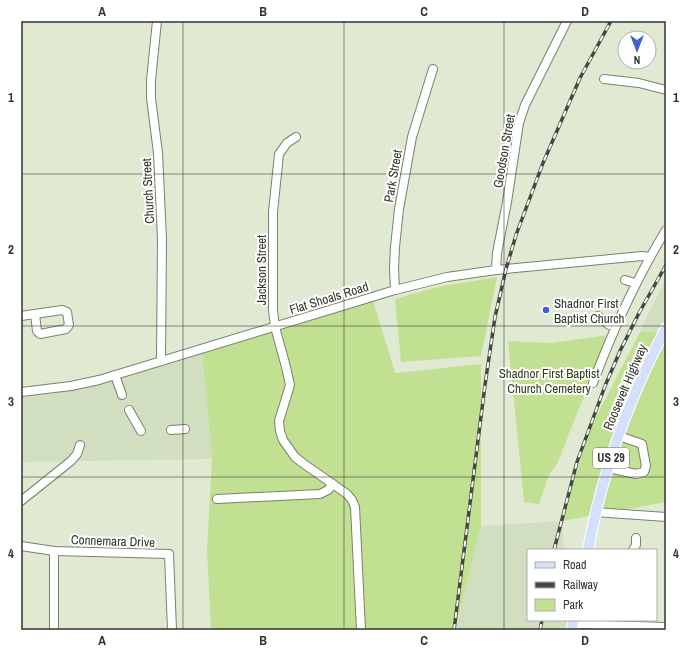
<svg xmlns="http://www.w3.org/2000/svg" width="687" height="651" font-family="'Archivo Narrow',sans-serif">
	<style>
		.built { fill: #d2dec0 }
		.green { fill: #c2e092 }
		.lines { fill: none; stroke-linecap: round; stroke-linejoin: round }
		.minor-casing { stroke: #79826d; stroke-width: 10 }
		.major-casing { stroke: #fff; stroke-width: 12 }
		.minor { stroke: #fff; stroke-width: 8 }
		.major { stroke: #d4e0fd; stroke-width: 10 }
		.rail-casing { stroke: #454a3f; stroke-width: 3.5 }
		.rail { stroke: #fff; stroke-width: 2; stroke-dasharray: 6; stroke-linecap: butt }
		.grid { fill: none; stroke: #30342b; stroke-width: 1; stroke-opacity: 0.55 }
		.poi-dot { fill: #3e60d2; stroke: #fff; stroke-width: 1.5 }
		.labels { text-anchor: middle; dominant-baseline: central; stroke-width: 4; stroke-linejoin: round; paint-order: stroke }
		.shield { fill: #fff; stroke: #6e716b; stroke-width: 1 }
		.shield-label { font-size: 12px; font-weight: bold; fill: #30342b }
		.street-label { font-size: 13px; fill: #30342b; stroke: #fff }
		.poi-label { font-size: 13px; fill: #30342b; stroke: #fff; text-anchor: start }
		.park-label { font-size: 13px; fill: #2f3c17; stroke: #fff }
		.neatline { fill: none; stroke: #30342b; stroke-width: 1.5 }
		.grid-label { font-size: 13px; text-anchor: middle; font-weight: bold; fill: #30342b }
	</style>
	<rect width="100%" height="100%" fill="#e0ead3"/>
	<!-- built -->
	<g class="built">
		<path d="M666 279V333L640 332 646 318Z"/>
		<path d="M202 351 212 459 21 462V393L72 388Z"/>
		<path d="M562 521 564 550H528V620H568L569 630H455L481 526Z"/>
	</g>
	<!-- green -->
	<g class="green">
		<path d="M497 277 481 356 401 362 395 299 437 287Z"/>
		<path d="M372 297 395 373 481 364V526L455 630H211L207 549 212 459 202 351Z"/>
		<path d="M640 332 666 333V502L562 521 589 431Z"/>
		<path d="M608 335 557 464 549 475 539 504 524 502 508 341 552 343Z"/>
	</g>
	<g class="lines">
		<!-- minor casing -->
		<g class="minor-casing">
			<g id="minor">
				<path d="M157 21 151 80V98L158 153 162 239 161 361"/>
				<path d="M604 79 639 83 666 90"/>
				<path d="M296 137 287 143 279 154 273 212V310L275 327 286 367 290 385 279 421 280 431 283 440 295 457 304 464 347 494 352 500 355 507 361 630"/>
				<path d="M496 270 497 253 507 202 519 123 525 105 567 21"/>
				<path d="M625 280 635 283"/>
				<path d="M395 290 394 269 395 247 399 209 412 137 433 69"/>
				<path d="M21 316 62 310 67 312 69 325 66 329 40 334 37 331 35 314"/>
				<path d="M598 316 609 325"/>
				<path d="M115 375 122 395"/>
				<path d="M593 383C613 330 636 279 666 230"/>
				<path d="M21 392 71 386 99 380 395 290 447 277 496 270 642 256 649 257"/>
				<path d="M129 410 141 431"/>
				<path d="M171 430 185 429"/>
				<path d="M608 468 636 474 644 472 646 466 642 444 619 436"/>
				<path d="M217 499 320 494 328 490 333 484"/>
				<path d="M21 501 71 461 77 454 80 445"/>
				<path d="M595 512 666 517"/>
				<path d="M21 546 54 551 169 554 172 630"/>
				<path d="M633 550 636 545V538"/>
				<path d="M54 551V630"/>
				<path d="M573 624 666 627"/>
			</g>
		</g>
		<!-- major casing -->
		<g class="major-casing">
			<g id="major">
				<path d="M588 550C602 472 629 398 666 328"/>
				<path d="M572 630 573 620"/>
			</g>
		</g>
		<!-- minor -->
		<use href="#minor" class="minor"/>
		<!-- major -->
		<use href="#major" class="major"/>
		<!-- rail casing -->
		<g class="rail-casing">
			<g id="rail">
				<path d="M554 550 577 462 605 386 620 351 639 313 666 265"/>
				<path d="M454 630 485 385 495 317 506 269 516 235 543 163 580 78 611 21"/>
				<path d="M540 630 542 620"/>
			</g>
		</g>
		<!-- rail -->
		<use href="#rail" class="rail"/>
	</g>
	<!-- grid -->
	<path class="grid" d="M183 21V630M344 21V630M504 21V630M21 174H666M21 326H666M21 477H666"/>
	<!-- markers -->
	<circle class="poi-dot" cx="546" cy="310" r="4"/>
	<g class="labels">
		<!-- shield labels -->
		<rect class="shield" x="593" y="448" width="36" height="20" rx="3"/>
		<g class="shield-label">
			<text x="611" y="458">US 29</text>
		</g>
		<!-- street labels -->
		<g class="street-label">
			<text transform="translate(504 151) rotate(-80)">Goodson Street</text>
			<text transform="translate(393 176) rotate(-80)">Park Street</text>
			<text transform="translate(148 191) rotate(-93)">Church Street</text>
			<text transform="translate(261 270) rotate(-90)">Jackson Street</text>
			<text transform="translate(329 298) rotate(-17)">Flat Shoals Road</text>
			<text transform="translate(625 387) rotate(-67)">Roosevelt Highway</text>
			<text transform="translate(113 541) rotate(2)">Connemara Drive</text>
		</g>
		<!-- poi labels -->
		<g class="poi-label">
			<text x="554" y="303">Shadnor First<tspan x="554" dy="15">Baptist Church</tspan></text>
		</g>
		<!-- park labels -->
		<g class="park-label">
			<text x="549" y="373">Shadnor First Baptist<tspan x="549" dy="15">Church Cemetery</tspan></text>
		</g>
	</g>
	<!-- border -->
	<rect width="687" height="651" fill="none" stroke="#ffffff" stroke-width="44"/>
	<!-- legend -->
	<rect x="527" y="549" width="130" height="72" fill="#ffffff" stroke="#acaeaa"/>
	<rect x="535" y="562" width="20" height="6" fill="#d4e0fd" stroke="#acaeaa"/>
	<text x="563" y="569" font-size="12" fill="#30342b">Road</text>
	<rect x="535" y="582" width="20" height="6" fill="#454a3f" stroke="#acaeaa"/>
	<text x="563" y="589" font-size="12" fill="#30342b">Railway</text>
	<rect x="535" y="599" width="20" height="12" fill="#c2e092" stroke="#acaeaa"/>
	<text x="563" y="609" font-size="12" fill="#30342b">Park</text>
	<!-- north arrow -->
	<g transform="translate(637 50) rotate(180)"><circle r="19" fill="#ffffff" stroke="#acaeaa"/>
	<path d="M0-3L7 15L0 10L-7 15Z" fill="#3e60d2"/>
	<text y="-6" font-size="11" font-weight="bold" text-anchor="middle" fill="#30342b">N</text>
	</g>
	<rect x="22" y="22" width="643" height="607" class="neatline"/>
	<g class="grid-label">
		<text x="102" y="16">A</text>
		<text x="263" y="16">B</text>
		<text x="424" y="16">C</text>
		<text x="585" y="16">D</text>
		<text x="11" y="102">1</text>
		<text x="676" y="102">1</text>
		<text x="11" y="254">2</text>
		<text x="676" y="254">2</text>
		<text x="11" y="406">3</text>
		<text x="676" y="406">3</text>
		<text x="11" y="558">4</text>
		<text x="676" y="558">4</text>
		<text x="102" y="645">A</text>
		<text x="263" y="645">B</text>
		<text x="424" y="645">C</text>
		<text x="585" y="645">D</text>
	</g>
</svg>
